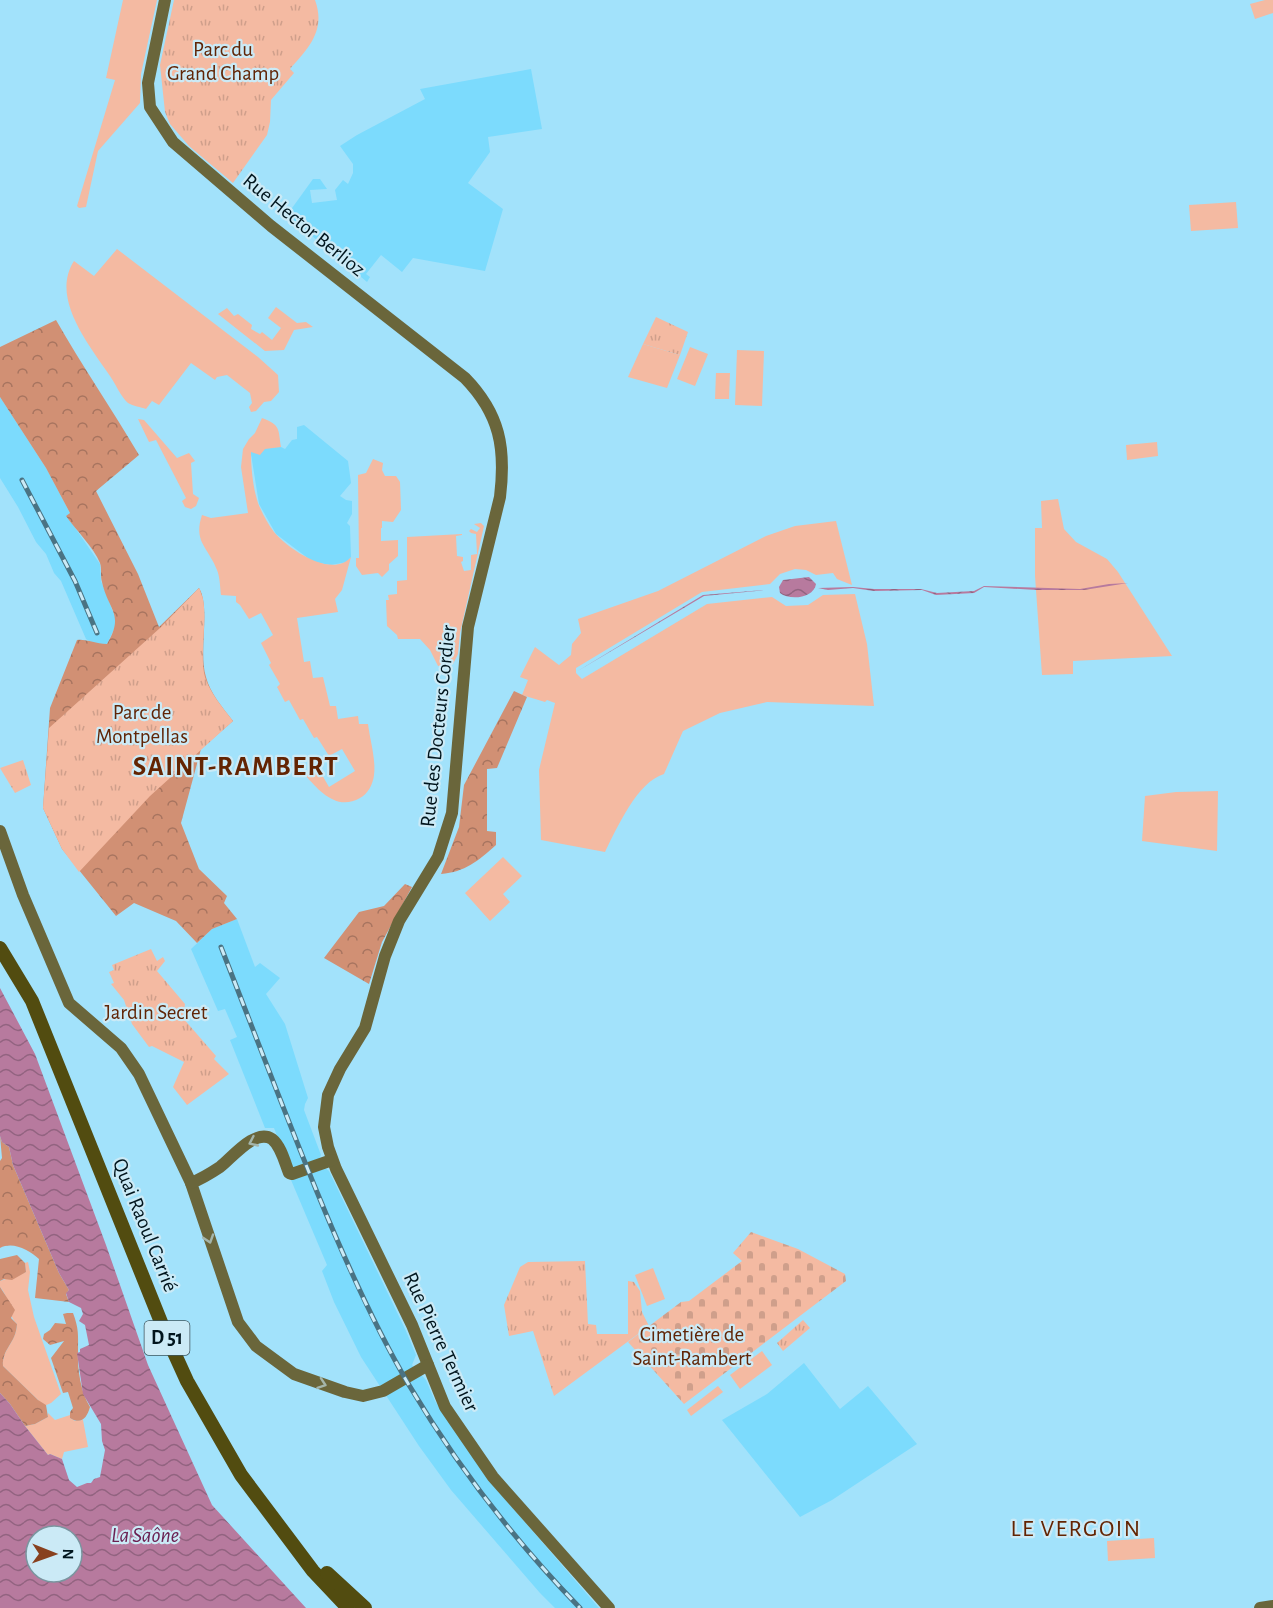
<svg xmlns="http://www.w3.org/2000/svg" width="1273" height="1608" font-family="'Alegreya Sans',sans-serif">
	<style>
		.built { fill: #7cdbfd }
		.green { fill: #f4baa2 }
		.forest { fill: url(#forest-crowns) }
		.cemetery { fill: url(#cemetery-stones) }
		.park { fill: url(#park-tufts) }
		.water { fill: url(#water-waves); fill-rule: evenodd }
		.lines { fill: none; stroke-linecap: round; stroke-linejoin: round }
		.secondary { stroke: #6a663b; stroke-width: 12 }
		.primary { stroke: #524c10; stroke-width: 14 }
		.rail-casing { stroke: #4a7383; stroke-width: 5 }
		.rail { stroke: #cbeaf6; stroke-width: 3; stroke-dasharray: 9; stroke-linecap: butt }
		.oneway { stroke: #a4b5ab }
		.labels { text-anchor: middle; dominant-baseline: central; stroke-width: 4.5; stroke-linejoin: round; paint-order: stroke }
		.shield { fill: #cbeaf6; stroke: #3d555e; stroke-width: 1.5 }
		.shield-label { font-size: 20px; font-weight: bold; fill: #00151d }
		.park-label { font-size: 21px; fill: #602506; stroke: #cbeaf6 }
		.street-label { font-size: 21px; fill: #00151d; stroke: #cbeaf6 }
		.water-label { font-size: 22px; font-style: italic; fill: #6b2152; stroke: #cbeaf6 }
		.quarter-label { font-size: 24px; letter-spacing: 1.5px; fill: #632402; stroke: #cbeaf6 }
		.district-label { font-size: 27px; font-weight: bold; letter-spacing: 1.5px; fill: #632402; stroke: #cbeaf6 }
	</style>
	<defs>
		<pattern id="forest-crowns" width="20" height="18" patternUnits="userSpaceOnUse" patternTransform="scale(1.5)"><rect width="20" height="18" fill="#d19074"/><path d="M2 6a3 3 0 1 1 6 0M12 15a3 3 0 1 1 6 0" fill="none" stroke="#a7745f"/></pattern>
		<pattern id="cemetery-stones" width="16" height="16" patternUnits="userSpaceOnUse" patternTransform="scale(1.5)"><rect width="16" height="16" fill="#f4baa2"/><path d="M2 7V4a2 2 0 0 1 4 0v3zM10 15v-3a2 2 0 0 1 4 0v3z" fill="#cf9f8b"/></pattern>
		<pattern id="park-tufts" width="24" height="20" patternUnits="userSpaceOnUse" patternTransform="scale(1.5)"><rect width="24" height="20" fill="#f4baa2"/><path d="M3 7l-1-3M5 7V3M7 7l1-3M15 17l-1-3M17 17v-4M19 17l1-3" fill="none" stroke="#cf9f8b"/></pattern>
		<pattern id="water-waves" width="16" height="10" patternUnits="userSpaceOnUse" patternTransform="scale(1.5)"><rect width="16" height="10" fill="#b77a9e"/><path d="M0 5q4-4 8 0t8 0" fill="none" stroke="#926380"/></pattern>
	</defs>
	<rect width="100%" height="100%" fill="#a2e2fb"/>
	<!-- built -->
	<g class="built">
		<path d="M531 69 542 129 488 137 490 152 468 183 503 209 485 271 413 258 402 272 381 255 366 274 370 277 367 282 287 215 313 179H320L327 189 310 190 312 203 337 200 335 190 343 180 348 184 353 173V164L340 146 357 135 425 99 420 89Z"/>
		<path d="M0 397 46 468 70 513 67 516 100 564 101 581 115 617V627L107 644H94L86 639 61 581 54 573 46 554 36 542 18 507 0 478Z"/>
		<path d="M304 425 348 461 351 483 340 496 346 500 352 501V514L347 523 350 526 351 557 347 562 331 565 313 562 276 534 259 504 250 448 281 447 285 449 292 440 297 439V427Z"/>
		<path d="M237 919 255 967 260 963 280 978 266 994 285 1024 308 1098 305 1104 304 1110 321 1155 319 1159 295 1170 290 1168 274 1128H265L230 1040 237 1037 225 1009 218 1011 191 949 212 929Z"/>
		<path d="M324 1167 329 1171 406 1331 416 1355 412 1365 426 1380 435 1401 491 1483 599 1608H555L540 1593 451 1490 419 1446 361 1357 334 1302 322 1271 327 1265 291 1180Z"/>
		<path d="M804 1363 840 1409 868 1386 917 1444 832 1500 800 1517 722 1420 767 1394Z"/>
	</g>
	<!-- green -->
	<g class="green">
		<path d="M123 0H157L141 74 140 103 98 151 86 207 79 208 77 206 115 80 106 78Z"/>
		<path d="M1265 0H1273V13L1255 19 1250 4Z"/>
		<path d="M1236 202 1238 228 1191 231 1189 205Z"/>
		<path d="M117 249 258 357 278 375 279 392 271 401 264 402 256 411 251 412 249 407 252 403 250 393 227 375 217 377 215 380 191 363 159 405 152 401 146 409C141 407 133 406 128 403 121 397 115 383 110 376 89 345 50 298 74 261L94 276Z"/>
		<path d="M276 307 297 323 306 322 313 327 294 330 284 350 265 351 218 314 227 308 234 316 238 314 252 325 251 329 260 334 262 332 272 340 281 328 268 318Z"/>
		<path d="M643 344 680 355 667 388 628 377Z"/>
		<path d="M690 347 708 354 695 386 677 379Z"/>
		<path d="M737 350 764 351 762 406 735 405Z"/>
		<path d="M716 373H730L729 399H715Z"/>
		<path d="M262 418C281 425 278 429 281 447L265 449 260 455 251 452C251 468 253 488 258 503 262 513 268 524 274 532 288 549 332 579 351 557L342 590 335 599 338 612 297 618 304 662 310 661 313 678 323 677 330 706H336L338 719 358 716 359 724H368C370 740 376 759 374 775 373 784 368 794 360 798 337 811 320 792 305 775L318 768 329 787 355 771 342 749 329 756 317 737 314 738 303 719 300 720 289 700 285 702 277 687 280 684 269 665 271 663 261 643 273 635 261 613 249 619 240 605 236 602V596L221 595C220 587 220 577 217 570 208 547 193 542 202 515L211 518 248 513 241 467 243 449 249 439 255 433Z"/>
		<path d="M138 419 144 420 177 458 189 453 195 461 191 463 193 494 199 498 196 506 191 509 185 507 182 501 186 498 156 440 149 442Z"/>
		<path d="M1157 442 1158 456 1127 460 1126 445Z"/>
		<path d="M373 459 383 463 382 470 385 476H396L400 482 401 510 393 522 382 521V528H381V541L398 540V556L389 564V570L382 577 378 573 362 575 356 566V558H359L358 475 366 473Z"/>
		<path d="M1058 499 1064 529 1076 542 1107 559 1118 572 1172 656 1073 661V674L1042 675 1035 576V528H1042L1041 501Z"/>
		<path d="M836 521 852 585 837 579 833 573 816 575 806 570 795 569 780 574 770 584 702 592 576 668V673L582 679 707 604 772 597 786 606 808 605 823 595 855 594 867 644 874 706 767 702 720 713 683 731 664 774C637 782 617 828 605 852L541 840 539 770 555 703 547 700 545 702 522 695 528 680 520 677 535 647 559 665 571 655 572 644 581 633 578 619 658 591 766 536 795 526Z"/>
		<path d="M481 523 484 526 460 633 458 654 453 664 438 666 430 650 420 639H398L397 635 387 626 386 600H389L388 595 397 594V581L407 580V537L462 534V535L456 536 457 556 463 557V561L461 562 464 571 471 570V555L477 554 476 534 471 533 469 531 471 529 477 532 480 528 474 524Z"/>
		<path d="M1218 791 1217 851 1142 841 1145 796 1176 792Z"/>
		<path d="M503 857 522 876 503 894 510 902 490 921 465 893Z"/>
		<path d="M28 1262 30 1272 28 1290 34 1317 61 1394 51 1403 42 1407 38 1400 3 1366C2 1348 16 1344 17 1324 6 1313 12 1301 0 1287V1281L26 1272 25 1263Z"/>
		<path d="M653 1268 665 1299 647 1306 635 1275Z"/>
		<path d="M762 1351 772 1365 740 1389 730 1375Z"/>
		<path d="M718 1386 723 1392 691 1416 687 1410Z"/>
		<path d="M48 1413 55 1420 70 1415V1418L75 1421 83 1420 88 1447 64 1452 62 1459 50 1454 48 1455 25 1426 35 1424 48 1417Z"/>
		<path d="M1154 1538 1155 1558 1108 1561 1107 1541Z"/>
	</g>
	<!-- forest -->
	<g class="forest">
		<path d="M56 320C82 366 112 409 139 455L96 491 138 574 159 627 199 588C211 608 198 651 206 677 210 693 223 708 233 721L201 749 181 823 199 869 227 896 224 903 237 919 212 929 197 943 176 921 134 903 116 916 62 849 43 808 50 708 77 640C87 639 95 644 107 644 125 614 108 610 102 582 100 576 102 569 100 563 94 548 76 530 66 516L70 513 46 468 0 397V347Z"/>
		<path d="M514 691 527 697 497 768 487 769V831L496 832V845C478 861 465 872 441 874L459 827 464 785Z"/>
		<path d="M405 884 412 887 382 942 369 984 324 958 359 912 384 906Z"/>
		<path d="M0 1136 2 1142 9 1147 13 1165 59 1273 69 1290 66 1294 69 1302 35 1298 39 1259C29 1250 13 1241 0 1248V1161L2 1158Z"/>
		<path d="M17 1255 25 1263 26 1272 12 1280 4 1279 0 1281V1259Z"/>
		<path d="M0 1287 15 1310 11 1318 17 1324C16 1344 2 1348 3 1366L38 1400 46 1405 48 1417 35 1424 25 1426 10 1404 0 1393Z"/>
		<path d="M67 1313H73C79 1329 78 1335 78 1351 77 1369 81 1393 90 1407 87 1418 81 1425 70 1418V1412L73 1408 68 1392 63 1393 51 1358 64 1341 50 1345 43 1339 44 1334 50 1330 55 1323 66 1324 63 1314Z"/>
	</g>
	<!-- cemetery -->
	<path class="cemetery" d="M751 1232 798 1249 845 1274 846 1281 684 1404 628 1342 681 1302 689 1301 742 1261 733 1253Z"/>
	<!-- park -->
	<g class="park">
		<path d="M174 0H315C326 30 309 48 290 69L294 73 271 100 270 122 267 135 233 183 189 146 170 124 165 112 160 65Z"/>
		<path d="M656 317 688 332 680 355 643 344Z"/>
		<path d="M199 588C211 608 198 651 205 677 210 693 223 708 233 721L150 796 79 872 62 849 43 808 49 728 160 628Z"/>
		<path d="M23 760 31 785 15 793 0 768Z"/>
		<path d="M151 949 157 961 163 957 165 961 157 971 185 1004 183 1018 216 1056 214 1059 229 1074 187 1105 173 1087 184 1062 152 1046 149 1047 132 1024 124 1000 111 984 114 983 109 972 114 970 112 965Z"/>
		<path d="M585 1261 588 1324 596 1325 597 1334H628V1281L634 1282 640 1291 642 1312 649 1326 554 1396 533 1331 509 1336 504 1305 520 1267 528 1262Z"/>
		<path d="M803 1320 810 1328 783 1351 777 1343Z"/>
	</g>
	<!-- water -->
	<g class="water">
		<path d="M809 577 816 584C814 598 790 601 780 593L779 587 783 580Z"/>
		<path d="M1128 583 1084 590H1037L984 587 974 593 936 595 922 590 874 591 853 588 828 590 818 588 853 587 874 589H921L937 593 974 591 984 586 1080 589 1109 584Z"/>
		<path d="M776 589 704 596 576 672 703 595Z"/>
		<path d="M0 988 35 1054 106 1245 148 1365 212 1505 306 1608H0V1393L10 1404 25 1426 48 1455 50 1454 62 1459 69 1480 77 1487 87 1483H91L94 1479 100 1477 105 1450 102 1441 101 1424 83 1394 77 1353 80 1352V1349L89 1345 85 1325 79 1321 83 1314 81 1308 69 1302 66 1293 69 1290 59 1273 13 1165 9 1147 2 1142 0 1136ZM36 1536H72V1572H36Z"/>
	</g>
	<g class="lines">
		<!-- secondary -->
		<g class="secondary">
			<path d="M165 0 148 83 150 107 173 142 271 226 465 378C500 414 506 448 500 497L468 627 452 813 438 857 399 921 385 956 365 1028 340 1069 328 1095 324 1127 328 1147 336 1169 412 1325 445 1407 493 1477 609 1608"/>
			<path d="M0 831 23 895 69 1003 121 1048 139 1074 191 1183 238 1322 256 1346 294 1374 345 1392 363 1396 383 1391 428 1365"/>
			<path d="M191 1183C201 1179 211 1173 220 1167 232 1158 255 1128 272 1139 281 1146 285 1163 289 1173L292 1174 332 1160"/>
			<path d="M1260 1608 1273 1606"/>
		</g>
		<!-- primary -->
		<g class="primary">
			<path d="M0 948 32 1001 167 1337 187 1381 241 1475 313 1571 348 1608"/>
			<path d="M327 1573 365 1608"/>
		</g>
		<!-- rail casing -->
		<g class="rail-casing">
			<g id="rail">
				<path d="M22 480 75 581 97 633"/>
				<path d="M221 947C253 1029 284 1111 317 1192 344 1258 373 1324 409 1385 457 1466 515 1541 580 1608"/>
			</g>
		</g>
		<!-- rail -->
		<use href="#rail" class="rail"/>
	</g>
	<!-- one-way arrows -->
	<defs><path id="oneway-chevron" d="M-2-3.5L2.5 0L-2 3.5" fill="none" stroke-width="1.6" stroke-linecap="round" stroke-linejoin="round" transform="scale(1.5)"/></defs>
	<g class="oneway">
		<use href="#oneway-chevron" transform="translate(253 1142) rotate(155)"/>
		<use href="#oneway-chevron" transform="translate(209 1239) rotate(72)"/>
		<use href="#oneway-chevron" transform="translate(322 1384) rotate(19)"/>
	</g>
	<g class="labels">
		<!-- shield labels -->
		<rect class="shield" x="144.5" y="1321" width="45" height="34" rx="4.5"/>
		<g class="shield-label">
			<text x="167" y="1338">D 51</text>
		</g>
		<!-- park labels -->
		<g class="park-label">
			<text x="223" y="49">Parc du<tspan x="223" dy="24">Grand Champ</tspan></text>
			<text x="142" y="712">Parc de<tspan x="142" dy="24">Montpellas</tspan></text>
			<text x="156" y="1012">Jardin Secret</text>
			<text x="692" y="1334">Cimetière de<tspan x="692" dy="24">Saint-Rambert</tspan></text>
		</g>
		<!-- street labels -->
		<g class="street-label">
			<text transform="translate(304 225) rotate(39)">Rue Hector Berlioz</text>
			<text transform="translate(438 726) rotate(-84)">Rue des Docteurs Cordier</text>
			<text transform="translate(145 1225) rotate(68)">Quai Raoul Carrié</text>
			<text transform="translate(441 1342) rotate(65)">Rue Pierre Termier</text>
		</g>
		<!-- water labels -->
		<g class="water-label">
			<text x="145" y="1535">La Saône</text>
		</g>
		<!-- quarter labels -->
		<g class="quarter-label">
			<text x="1076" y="1529">LE VERGOIN</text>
		</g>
		<!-- district labels -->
		<g class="district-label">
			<text x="236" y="766">SAINT-RAMBERT</text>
		</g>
	</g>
	<!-- north arrow -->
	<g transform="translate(54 1554) rotate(91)"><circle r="28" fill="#cbeaf6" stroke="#7a959f" stroke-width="1.5"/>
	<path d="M0-4.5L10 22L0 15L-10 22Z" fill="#88411f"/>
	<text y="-9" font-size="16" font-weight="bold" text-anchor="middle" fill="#00151d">N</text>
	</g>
</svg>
